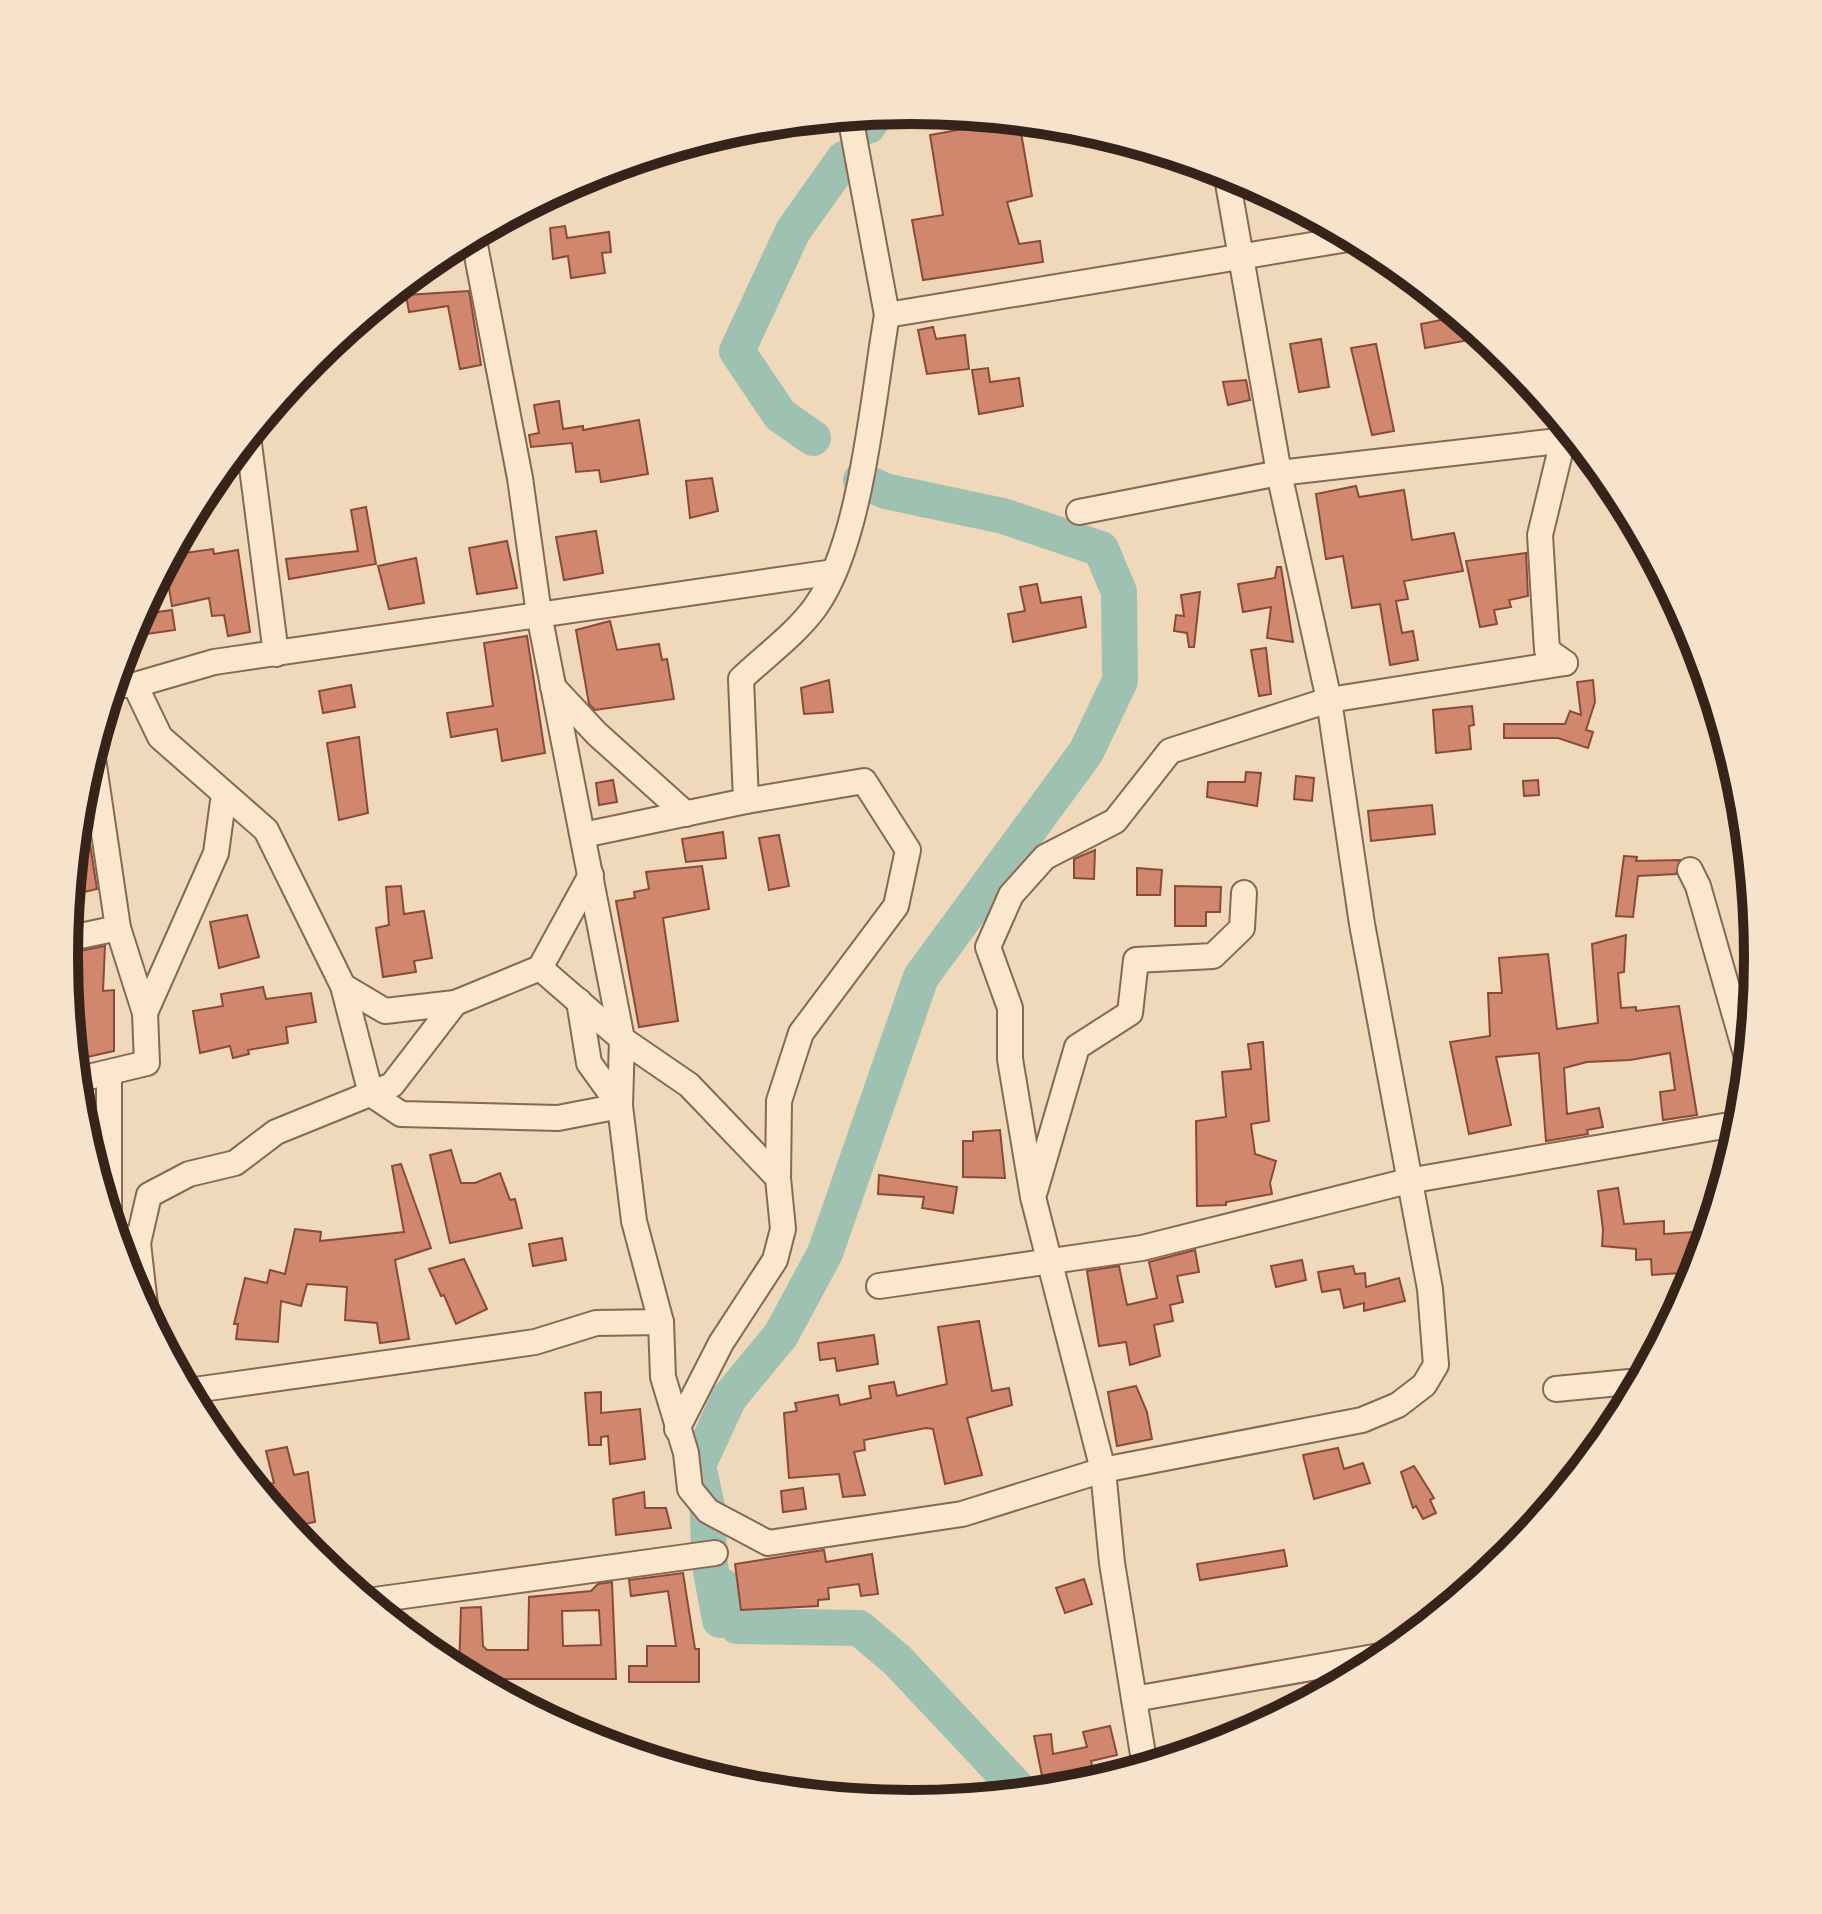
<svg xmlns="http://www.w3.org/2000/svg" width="1822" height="1914" font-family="Literata,serif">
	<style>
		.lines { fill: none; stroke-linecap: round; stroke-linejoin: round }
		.river { stroke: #9fc1b1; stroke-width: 36 }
		.building { fill: #d1876e; stroke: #894b38; stroke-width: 2; fill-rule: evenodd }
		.minor-casing { stroke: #886754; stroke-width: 28 }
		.minor { stroke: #fbe6ce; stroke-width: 24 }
		.rim { fill: none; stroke: #36231a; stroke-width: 10 }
	</style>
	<rect width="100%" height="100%" fill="#f0d8bb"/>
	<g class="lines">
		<!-- river -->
		<g class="river">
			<path d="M868 126 877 113"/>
			<path d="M813 438 780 415 737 351 793 231 844 159"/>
			<path d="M724 1587 737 1626 859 1628 897 1660 1022 1793"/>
			<path d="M720 1620 709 1560 708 1511 698 1465 729 1398 781 1335 825 1253 921 977 1086 752 1120 681 1119 592 1101 549 1003 516 885 491 861 480"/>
		</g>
	</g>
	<!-- building -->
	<g class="building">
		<path d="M1002 119 1019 121 1032 196 1007 202 1019 244 1040 241 1043 262 923 280 912 220 943 215 930 135 1002 122Z"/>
		<path d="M565 226 567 238 609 232 611 252 602 253 605 273 571 278 568 256 553 259 550 228Z"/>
		<path d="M469 291 481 365 460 369 448 306 409 312 406 295Z"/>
		<path d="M1439 300 1465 322 1469 340 1425 348 1421 324 1441 320Z"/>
		<path d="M933 327 936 339 965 335 969 369 927 374 918 330Z"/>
		<path d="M1321 339 1329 387 1299 392 1290 344Z"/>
		<path d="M1376 344 1394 431 1372 435 1351 348Z"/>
		<path d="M988 368 990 382 1019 378 1023 406 979 414 972 370Z"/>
		<path d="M1246 380 1250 400 1228 405 1223 382Z"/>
		<path d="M559 401 563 429 583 426V430L639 420 648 474 601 482 599 470 576 472 572 443 531 447 529 435 539 433 534 405Z"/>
		<path d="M712 478 718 511 690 518 686 481Z"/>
		<path d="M1356 486 1359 497 1404 490 1412 540 1454 533 1463 571 1404 581 1408 599 1396 601 1402 633 1413 631 1418 660 1390 665 1380 604 1352 608 1343 556 1326 559 1316 494Z"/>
		<path d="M366 507 376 564 289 579 286 559 358 551 351 510Z"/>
		<path d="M596 531 603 573 564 580 556 537Z"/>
		<path d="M507 541 517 588 477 594 469 548Z"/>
		<path d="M213 549 214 554 238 550 250 632 228 636 224 615 212 616 209 598 172 606 165 565 170 555Z"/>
		<path d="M1526 553 1528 596 1509 600 1511 607 1494 610 1497 624 1480 627 1466 561Z"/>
		<path d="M416 558 424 603 389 609 378 566Z"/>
		<path d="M1277 567H1281L1293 642 1267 638 1271 607 1243 612 1238 584 1275 578Z"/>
		<path d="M1037 584 1041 603 1081 597 1086 627 1013 642 1008 614 1025 611 1020 587Z"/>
		<path d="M1200 592 1194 647H1189L1187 633 1174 631 1176 615 1184 616 1181 595Z"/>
		<path d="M172 610 175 630 146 634 144 614Z"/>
		<path d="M610 621 617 650 659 644 662 660 667 659 674 699 595 710 589 704 576 630Z"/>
		<path d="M527 636 545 753 502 761 497 729 451 737 447 713 493 706 484 643Z"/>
		<path d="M1266 648 1271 694 1259 696 1251 650Z"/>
		<path d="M829 680 833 712 804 714 801 688Z"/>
		<path d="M1593 680 1595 702 1586 730 1593 732 1588 748 1558 738H1504V724H1565L1570 711 1581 715 1577 682Z"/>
		<path d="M351 685 355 707 323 713 319 691Z"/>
		<path d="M1472 706 1474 725 1469 726 1471 749 1436 753 1433 710Z"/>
		<path d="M359 737 368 813 339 820 327 743Z"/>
		<path d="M1246 772 1261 773 1257 806 1207 797 1208 782H1245Z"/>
		<path d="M1296 776 1314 778 1312 801 1294 799Z"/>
		<path d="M613 780 617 802 599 805 596 783Z"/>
		<path d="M1538 780 1539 795 1524 796 1523 781Z"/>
		<path d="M79 802 88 831 97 889 84 892 75 848Z"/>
		<path d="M1432 805 1435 834 1371 841 1368 811Z"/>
		<path d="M723 832 726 858 686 862 682 839Z"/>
		<path d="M779 835 789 886 769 890 759 838Z"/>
		<path d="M1095 850 1094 879 1074 878V859Z"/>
		<path d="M1624 856 1637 857 1636 861 1680 860 1676 874 1638 876 1633 917 1616 916Z"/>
		<path d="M702 866 709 909 663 918 678 1021 639 1027 616 901 635 898 634 892 649 889 646 872Z"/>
		<path d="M1137 868 1162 870 1160 895H1137Z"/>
		<path d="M401 886 404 914 424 911 432 958 414 961 416 972 383 977 376 928 389 925 386 887Z"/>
		<path d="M1175 886 1221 887 1220 912H1206V926H1175Z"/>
		<path d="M247 915 259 957 219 968 210 922Z"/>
		<path d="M1626 935 1624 972 1618 973 1621 1008 1636 1007V1011L1679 1006 1697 1115 1663 1120 1660 1092 1675 1090 1670 1053 1630 1060 1587 1062 1564 1068 1567 1114 1599 1108 1603 1127 1587 1130 1588 1134 1546 1141 1539 1053 1496 1057 1511 1125 1469 1134 1450 1042 1490 1036 1488 993H1502L1499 958 1548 954 1557 1029 1598 1023 1592 944Z"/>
		<path d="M105 946 103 991 114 990V1051L74 1060 69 1005 80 1004 76 974 66 975 64 954Z"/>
		<path d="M263 987 266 999 311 993 316 1022 286 1027 288 1043 248 1050 249 1054 233 1058 230 1046 200 1053 193 1011 223 1006 221 994Z"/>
		<path d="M1263 1042 1269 1121 1251 1124 1255 1154 1276 1161 1270 1183 1272 1194 1226 1202V1205L1197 1206 1196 1121 1226 1117 1222 1072 1251 1069 1248 1044Z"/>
		<path d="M93 1091 94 1112 80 1115 78 1095Z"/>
		<path d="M1000 1130 1005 1178 963 1177V1141H973V1132Z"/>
		<path d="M451 1150 461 1183H475L500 1173 510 1200 515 1199 522 1228 450 1243 430 1155Z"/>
		<path d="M401 1164 431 1248 395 1260 409 1339 380 1343 377 1323 345 1320 347 1287 307 1284 301 1306 281 1301 278 1342 236 1339 238 1324H234L245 1278 267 1283 270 1270 285 1274 295 1229 321 1232 320 1241 404 1232 392 1166Z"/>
		<path d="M879 1175 957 1187 953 1213 922 1208 924 1197 878 1194Z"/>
		<path d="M1618 1188 1624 1224 1664 1221V1234L1709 1231 1696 1272 1652 1275 1651 1259 1636 1260V1249L1602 1246 1603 1229 1598 1191Z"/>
		<path d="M562 1238 566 1260 533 1266 529 1244Z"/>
		<path d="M1195 1250 1199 1272 1177 1276 1183 1302 1170 1305 1173 1321 1154 1325 1160 1356 1130 1365 1126 1342 1099 1346 1087 1271 1119 1266 1127 1305 1157 1298 1149 1262Z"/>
		<path d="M464 1259 487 1309 456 1324 444 1295 441 1296 429 1269Z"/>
		<path d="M1302 1260 1306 1280 1276 1287 1271 1266Z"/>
		<path d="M1353 1266 1355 1274 1365 1273 1366 1287 1399 1278 1405 1301 1364 1311V1303L1344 1308 1340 1289 1322 1292 1318 1272Z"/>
		<path d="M979 1321 992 1391 1009 1388 1012 1405 967 1418 982 1475 945 1484 933 1429 926 1428 864 1440 865 1450 854 1452 865 1495 843 1497 839 1474 789 1478 784 1413 797 1411 795 1403 838 1395 840 1405 871 1398 869 1386 894 1382 897 1396 947 1384 938 1327Z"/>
		<path d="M874 1335 878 1364 837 1371 835 1358 820 1360 818 1343Z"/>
		<path d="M1136 1386 1147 1412 1152 1439 1117 1446 1108 1392Z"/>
		<path d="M601 1392V1413L640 1409 645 1459 610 1464 608 1436 601 1437V1445H589L585 1393Z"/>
		<path d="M287 1447 294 1475 308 1472 315 1522 288 1527 255 1486 274 1483 266 1451Z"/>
		<path d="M1338 1448 1344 1469 1363 1463 1370 1483 1314 1499 1303 1455Z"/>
		<path d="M1414 1466 1434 1498 1430 1500 1436 1513 1423 1519 1416 1506 1413 1508 1401 1472Z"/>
		<path d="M803 1488 806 1509 783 1512 781 1491Z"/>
		<path d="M644 1492 645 1508H666L671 1528 616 1535 613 1499Z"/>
		<path d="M824 1550 826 1562 872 1554 878 1594 861 1596 859 1584 828 1588 829 1599 818 1600V1606L741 1610 735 1564Z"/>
		<path d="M1284 1550 1287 1566 1200 1580 1197 1564Z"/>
		<path d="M683 1573 695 1649H699V1682H629V1666H647V1646H676L668 1591 631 1596 629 1580Z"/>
		<path d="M1084 1579 1092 1604 1065 1613 1056 1588Z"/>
		<path d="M612 1582 616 1679H474L459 1671 461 1608 481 1607 483 1646 487 1650H528L529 1597 591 1591 598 1584ZM599 1610 601 1645 563 1646 562 1611Z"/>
		<path d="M1110 1726 1117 1755 1091 1761 1095 1779 1070 1782 1073 1788 1045 1791 1034 1736 1051 1734 1053 1754 1087 1747 1083 1732Z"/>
	</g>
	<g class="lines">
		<!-- minor casing -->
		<g class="minor-casing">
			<g id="minor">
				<path d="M850 116 887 315"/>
				<path d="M473 235 520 478 539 614 622 1039 689 1085 778 1178 783 1229 775 1260 721 1343 677 1429"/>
				<path d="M248 436 276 654"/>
				<path d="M1563 440 1540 535 1547 650 1565 663"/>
				<path d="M1079 512 1279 473 1576 439"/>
				<path d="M113 685H135L214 662 834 572"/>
				<path d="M135 685 160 737 266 830 343 986 371 1094 401 1114 558 1118 620 1106 589 1063 579 1001"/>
				<path d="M553 687 597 734 686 814"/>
				<path d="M746 801 864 781 908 850 896 906 801 1033 779 1101 778 1178"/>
				<path d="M583 835 746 801 741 679C765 656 797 633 816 606 862 541 873 395 887 315L1354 238"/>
				<path d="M1690 870 1698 886 1748 1061"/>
				<path d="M66 939 118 928"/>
				<path d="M540 968 622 1039 620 1106 634 1221 661 1322"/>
				<path d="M343 986 385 1011 455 1003"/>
				<path d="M145 1013 216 853 224 794"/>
				<path d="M76 1080 147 1063 145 1013 118 928 92 752"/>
				<path d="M1035 1191 1077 1047 1130 1013 1136 960 1213 956 1242 928 1244 893"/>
				<path d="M109 1215V1075"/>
				<path d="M114 1234 138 1243"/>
				<path d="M879 1286 1142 1248 1408 1181 1741 1123"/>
				<path d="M146 1314 138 1243 149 1195 189 1174 235 1163 276 1132 392 1085 455 1003 540 968 591 875"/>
				<path d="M1556 1389 1640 1381"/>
				<path d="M187 1391 535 1342 596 1323 661 1322 663 1377 686 1453 690 1489 708 1511 768 1543 962 1514 1103 1470 1362 1420 1398 1405 1424 1385 1436 1365 1430 1289 1362 924 1329 700 1279 473 1226 172"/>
				<path d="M367 1601 715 1553"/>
				<path d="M1391 1654 1134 1699 1112 1563 1103 1470 1033 1197 1010 1059V1008L988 947 1011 895 1045 857 1115 821 1170 751 1329 700 1565 663"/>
				<path d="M1134 1699 1145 1767"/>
			</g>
		</g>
		<!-- minor -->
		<use href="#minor" class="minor"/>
	</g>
	<!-- crop -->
	<path d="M0 0H1822V1914H0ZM78 957a833 833 0 1 1 1666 0a833 833 0 1 1-1666 0Z" fill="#f7e3cb" fill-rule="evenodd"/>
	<path class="rim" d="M78 957a833 833 0 1 1 1666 0a833 833 0 1 1-1666 0Z"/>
</svg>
